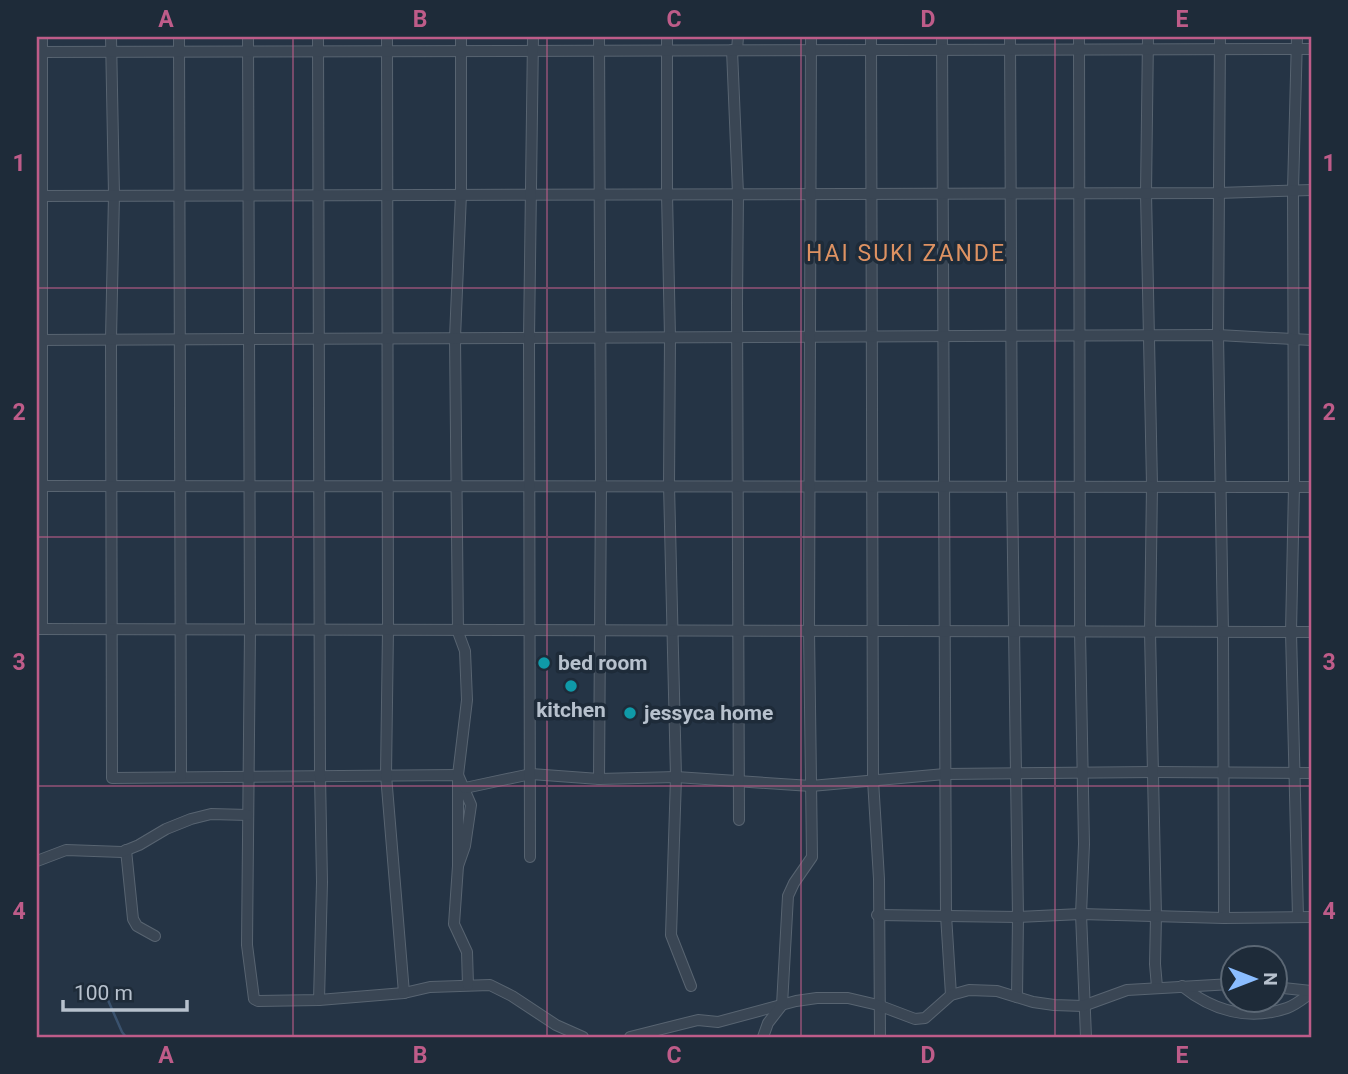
<svg xmlns="http://www.w3.org/2000/svg" width="1348" height="1074" font-family="Roboto,sans-serif">
	<style>
		.lines { fill: none; stroke-linecap: round; stroke-linejoin: round }
		.stream { stroke: #3a526e; stroke-width: 2.5 }
		.minor-casing { stroke: #586471; stroke-width: 12 }
		.minor { stroke: #3a4654; stroke-width: 10 }
		.grid { fill: none; stroke: #be5c89; stroke-width: 2; stroke-opacity: 0.55 }
		.culture-dot { fill: #0f9aa8; stroke: #1e2b39; stroke-width: 2.5 }
		.labels { text-anchor: middle; dominant-baseline: central; stroke-width: 7; stroke-linejoin: round; paint-order: stroke }
		.poi-label { font-size: 21px; font-weight: bold; fill: #b7c1cd; stroke: #1e2b39; text-anchor: start }
		.neighbourhood-label { font-size: 23px; letter-spacing: 2px; fill: #de9262; stroke: #1e2b39 }
		.neatline { fill: none; stroke: #be5c89; stroke-width: 2.5 }
		.grid-label { font-size: 23px; text-anchor: middle; font-weight: bold; fill: #be5c89 }
	</style>
	<rect width="100%" height="100%" fill="#253445"/>
	<g class="lines">
		<!-- stream -->
		<path class="stream" d="M104 991 122 1032 126 1037"/>
		<!-- minor casing -->
		<g class="minor-casing">
			<g id="minor">
				<path d="M42 37V629"/>
				<path d="M111 37 114 195 111 339 112 778 458 775 471 805 465 846 458 866"/>
				<path d="M179 37 181 777"/>
				<path d="M248 37 250 630 247 945 254 999 258 1001 319 1000 404 993 430 987 490 985 512 996 556 1025 583 1037"/>
				<path d="M318 37 320 776 322 882 319 1000"/>
				<path d="M387 37 388 630 386 775 404 993"/>
				<path d="M461 37V194L455 338 458 632 465 651 467 700 458 775V866L454 924 467 952 468 985"/>
				<path d="M599 37 601 485 599 779 676 777 811 786 945 774 1154 772 1311 773"/>
				<path d="M667 37V194L670 337 669 485 676 777 671 935 691 986"/>
				<path d="M871 37 873 780 879 879 880 1037"/>
				<path d="M942 37 946 915 951 995"/>
				<path d="M1010 37 1012 485 1018 917 1017 997"/>
				<path d="M1079 37 1080 632 1084 844 1081 914 1086 1037"/>
				<path d="M1148 37 1146 193 1152 485 1150 632 1156 916 1155 964 1157 987"/>
				<path d="M1220 37 1218 335 1223 632 1224 918"/>
				<path d="M1297 37 1293 190 1294 487 1291 632 1298 917"/>
				<path d="M732 50 738 194 737 303 739 820"/>
				<path d="M737 50 738 37"/>
				<path d="M37 52 1311 49"/>
				<path d="M37 196 1218 193 1311 190"/>
				<path d="M37 340 1218 335 1311 340"/>
				<path d="M37 486 1311 487"/>
				<path d="M37 629 1311 632"/>
				<path d="M465 788 531 774 599 779"/>
				<path d="M126 850 133 919 137 926 155 936"/>
				<path d="M530 857 529 338 533 37"/>
				<path d="M37 861 66 850 122 852 139 845 166 829 191 819 211 814 248 815"/>
				<path d="M877 915 1018 917 1081 914 1224 918 1311 917"/>
				<path d="M1182 986C1213 1011 1249 1021 1287 1008 1296 1005 1304 998 1311 993"/>
				<path d="M1274 987 1311 991"/>
				<path d="M630 1037 698 1020 718 1022 796 1001 817 998H848L878 1005 915 1019 925 1018 951 995 969 990 997 991 1033 1002 1054 1005 1083 1006 1127 990 1232 984"/>
				<path d="M763 1037 768 1023 782 1005 788 896 794 883 812 857 809 631 811 37"/>
			</g>
		</g>
		<!-- minor -->
		<use href="#minor" class="minor"/>
	</g>
	<!-- grid -->
	<path class="grid" d="M293 37V1037M547 37V1037M801 37V1037M1055 37V1037M37 288H1311M37 537H1311M37 786H1311"/>
	<!-- markers -->
	<g class="culture-dot">
		<circle cx="544" cy="663" r="7"/>
		<circle cx="571" cy="686" r="7"/>
		<circle cx="630" cy="713" r="7"/>
	</g>
	<g class="labels">
		<!-- poi labels -->
		<g class="poi-label">
			<text x="558" y="663">bed room</text>
			<text x="571" y="710" text-anchor="middle">kitchen</text>
			<text x="644" y="713">jessyca home</text>
		</g>
		<!-- neighbourhood labels -->
		<g class="neighbourhood-label">
			<text x="906" y="253">HAI SUKI ZANDE</text>
		</g>
	</g>
	<!-- border -->
	<rect width="1348" height="1074" fill="none" stroke="#1e2b39" stroke-width="77"/>
	<!-- north arrow -->
	<g transform="translate(1254 979) rotate(90)"><circle r="33" fill="#1e2b39" stroke="#5b6774" stroke-width="2"/>
	<path d="M0-5L12 26L0 18L-12 26Z" fill="#8bbdff"/>
	<text y="-10" font-size="19" font-weight="bold" text-anchor="middle" fill="#b7c1cd">N</text>
	</g>
	<!-- scale -->
	<path d="M63 1000v10h124v-10" fill="none" stroke="#b7c1cd" stroke-width="3.5"/>
	<text x="74" y="1000" font-size="21" fill="#b7c1cd" stroke="#1e2b39" stroke-width="5" paint-order="stroke">100 m</text>
	<rect x="38" y="38" width="1272" height="998" class="neatline"/>
	<g class="grid-label">
		<text x="166" y="27">A</text>
		<text x="420" y="27">B</text>
		<text x="674" y="27">C</text>
		<text x="928" y="27">D</text>
		<text x="1182" y="27">E</text>
		<text x="19" y="171">1</text>
		<text x="1329" y="171">1</text>
		<text x="19" y="420">2</text>
		<text x="1329" y="420">2</text>
		<text x="19" y="670">3</text>
		<text x="1329" y="670">3</text>
		<text x="19" y="919">4</text>
		<text x="1329" y="919">4</text>
		<text x="166" y="1063">A</text>
		<text x="420" y="1063">B</text>
		<text x="674" y="1063">C</text>
		<text x="928" y="1063">D</text>
		<text x="1182" y="1063">E</text>
	</g>
</svg>
